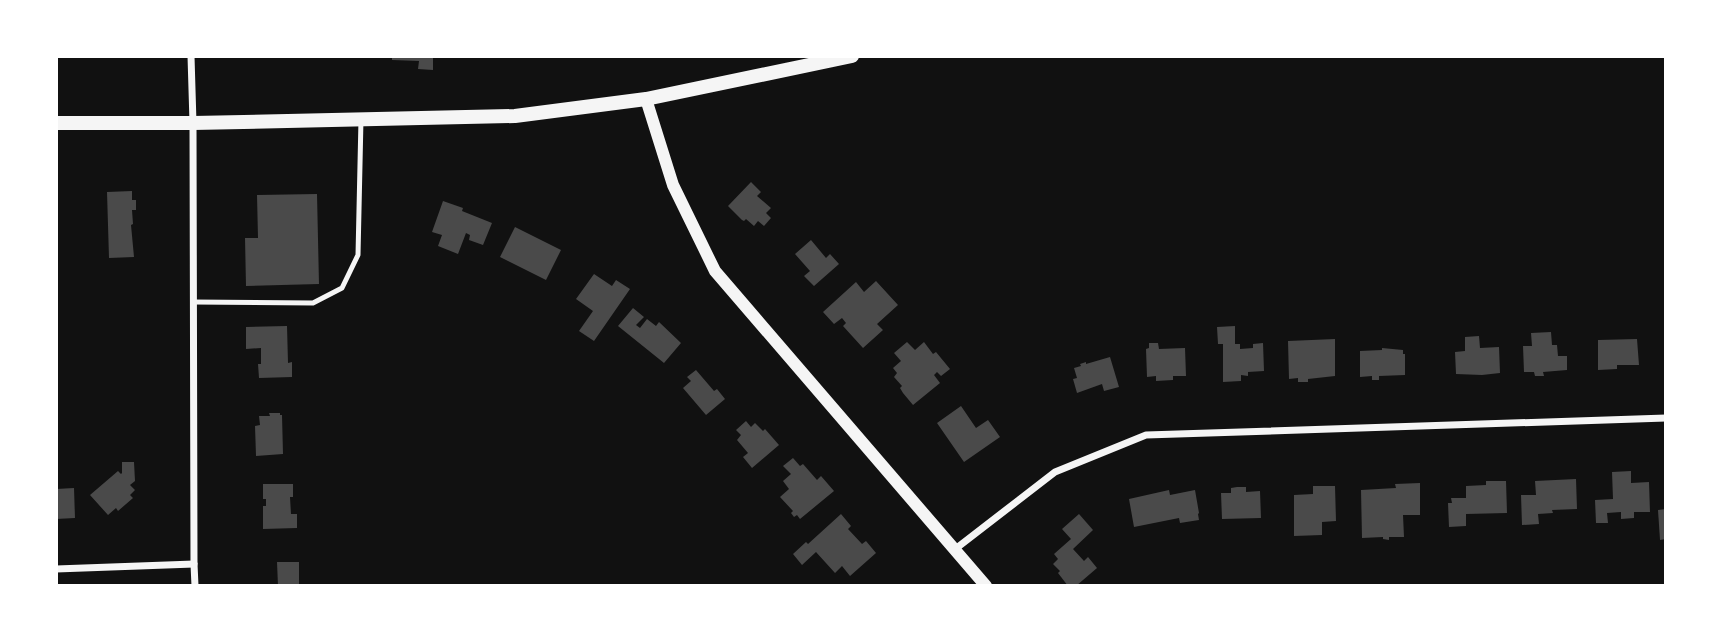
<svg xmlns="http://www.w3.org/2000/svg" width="1722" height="642" font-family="'Golos Text',sans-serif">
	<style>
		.building { fill: #4a4a4a }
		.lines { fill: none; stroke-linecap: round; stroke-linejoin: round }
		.service { stroke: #f5f5f5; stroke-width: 5 }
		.minor { stroke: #f5f5f5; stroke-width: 7 }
		.tertiary { stroke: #f5f5f5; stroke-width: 12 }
		.secondary { stroke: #f5f5f5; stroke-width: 14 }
	</style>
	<rect width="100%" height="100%" fill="#111"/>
	<!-- building -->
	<g class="building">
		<path d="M392 56H433V70L418 69 419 61 392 60Z"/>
		<path d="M751 182 761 192 757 196 771 208 766 213 771 218 764 226 758 221 754 226 746 219 744 221 742 220 728 206Z"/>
		<path d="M132 191V200H136V210H132L133 224 131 225 134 257 109 258 107 192Z"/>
		<path d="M317 194 319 284 246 286 245 238H258L257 195Z"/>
		<path d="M443 201 463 208 462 211 492 223 483 245 469 240 470 235 466 233 458 254 438 246 442 235 432 232Z"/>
		<path d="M515 227 561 250 546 280 500 257Z"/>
		<path d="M811 240 826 258 830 254 839 264 814 286 804 276 810 271 795 254Z"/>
		<path d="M594 274 612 286 616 280 630 289 594 341 579 331 593 311 576 299Z"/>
		<path d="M876 281 898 305 877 324 883 330 863 348 843 326 846 323 842 318 834 324 823 312 856 282 864 292Z"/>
		<path d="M633 308 644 317 636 325 640 328 647 319 656 326 659 322 681 343 664 363 618 326Z"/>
		<path d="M287 326 288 363 292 362V377L259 378 258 364H261V348L246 349V327Z"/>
		<path d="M1235 326V344H1240V349L1253 348V344L1263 343 1264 371 1248 372V376L1241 375V381L1223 382V344H1218L1217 327Z"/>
		<path d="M1551 332 1552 345H1557L1558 356H1567V370L1543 372 1544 376H1535L1534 372H1524L1523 346H1532L1531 333Z"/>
		<path d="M1479 336 1480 348 1499 347 1500 373 1482 375 1456 374 1455 352 1465 351V337Z"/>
		<path d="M1335 339V376L1308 379V382H1298V378L1289 379 1288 341Z"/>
		<path d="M1637 339 1639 365H1617V369L1598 370V340Z"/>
		<path d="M907 342 915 350 924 342 933 354 936 352 950 369 941 376 937 372 934 375 940 383 913 405 903 393 900 388 902 386 894 377 897 373 893 368 901 361 894 353Z"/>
		<path d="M1149 343H1158L1159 349 1185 348 1186 376H1173V380L1156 381V376L1147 377 1146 349 1149 348Z"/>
		<path d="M1382 348 1403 350V354H1405V375L1379 376V380H1372V376L1360 377V351L1382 350Z"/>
		<path d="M1110 357 1119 387 1104 391 1102 384 1077 393 1073 379 1077 378 1074 368 1081 366 1080 364 1086 362V364Z"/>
		<path d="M696 370 714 391 717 389 725 399 706 415 683 388 691 381 687 377Z"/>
		<path d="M961 406 976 428 988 420 1000 437 964 462 937 423Z"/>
		<path d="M269 413H280V415H282L283 454 256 456 255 426 260 425 259 416H270Z"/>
		<path d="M746 421 751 427 755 423 763 431 765 429 779 445 752 468 743 457 748 453 737 440 741 435 736 430Z"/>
		<path d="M793 458 800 466 803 464 817 480 821 476 834 491 800 519 797 515 794 517 791 513 793 511 780 497 789 489 783 481 791 474 783 466Z"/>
		<path d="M122 462H134L135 481 130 485 135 490 130 495 133 498 118 511 116 508 108 515 90 495 118 471 121 474 122 473Z"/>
		<path d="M1631 471V483L1649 482 1650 512H1634V518L1621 519V512L1607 513 1608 523H1596L1595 500 1613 499 1612 472Z"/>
		<path d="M1576 479 1577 509 1552 510 1553 513 1538 514 1539 524 1522 525 1521 495H1536L1535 481Z"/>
		<path d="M1486 481H1506L1507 513 1466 514V526L1449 527 1448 503H1452L1451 498H1466V486L1486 485Z"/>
		<path d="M1420 483V515H1403L1404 537H1389V540L1383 539V537L1362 538 1361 490 1396 488 1395 484Z"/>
		<path d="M263 484H293V497H290L291 514H297V528L263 529V506H266V499H263Z"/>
		<path d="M1313 486H1335L1336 521 1322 522V535L1294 536V495L1313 494Z"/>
		<path d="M1237 487H1246V492L1260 491 1261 518 1222 519 1221 493H1231V488Z"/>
		<path d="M74 488 75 518 56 519V489Z"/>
		<path d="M1169 490 1170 495 1195 490 1199 513 1198 514 1199 520 1180 523 1179 518 1134 527 1129 499Z"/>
		<path d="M1666 509V539L1660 540 1658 510Z"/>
		<path d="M841 514 851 526 848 529 862 544 866 541 876 553 850 576 842 566 835 573 816 552 802 565 793 554 806 542 808 544Z"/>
		<path d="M1079 514 1093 530 1073 549 1084 561 1088 557 1097 568 1076 586H1068L1058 573 1060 571 1053 564 1058 559 1054 554 1071 539 1062 529Z"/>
		<path d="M277 562H299V586H278Z"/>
	</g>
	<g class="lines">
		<!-- service -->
		<path class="service" d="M193 302 313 303 342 288 358 255 361 119"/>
		<!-- minor -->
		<g class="minor">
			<path d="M191 56 193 123 194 564 195 586"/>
			<path d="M954 550 1055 472 1146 435 1666 418"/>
			<path d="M56 569 194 564"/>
		</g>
		<!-- tertiary -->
		<path class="tertiary" d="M646 99 673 185 715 271 986 586"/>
		<!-- secondary -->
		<path class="secondary" d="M56 123H193L515 116 646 99 852 56"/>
	</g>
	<!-- border -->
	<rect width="1722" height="642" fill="none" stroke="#ffffff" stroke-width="116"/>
</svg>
